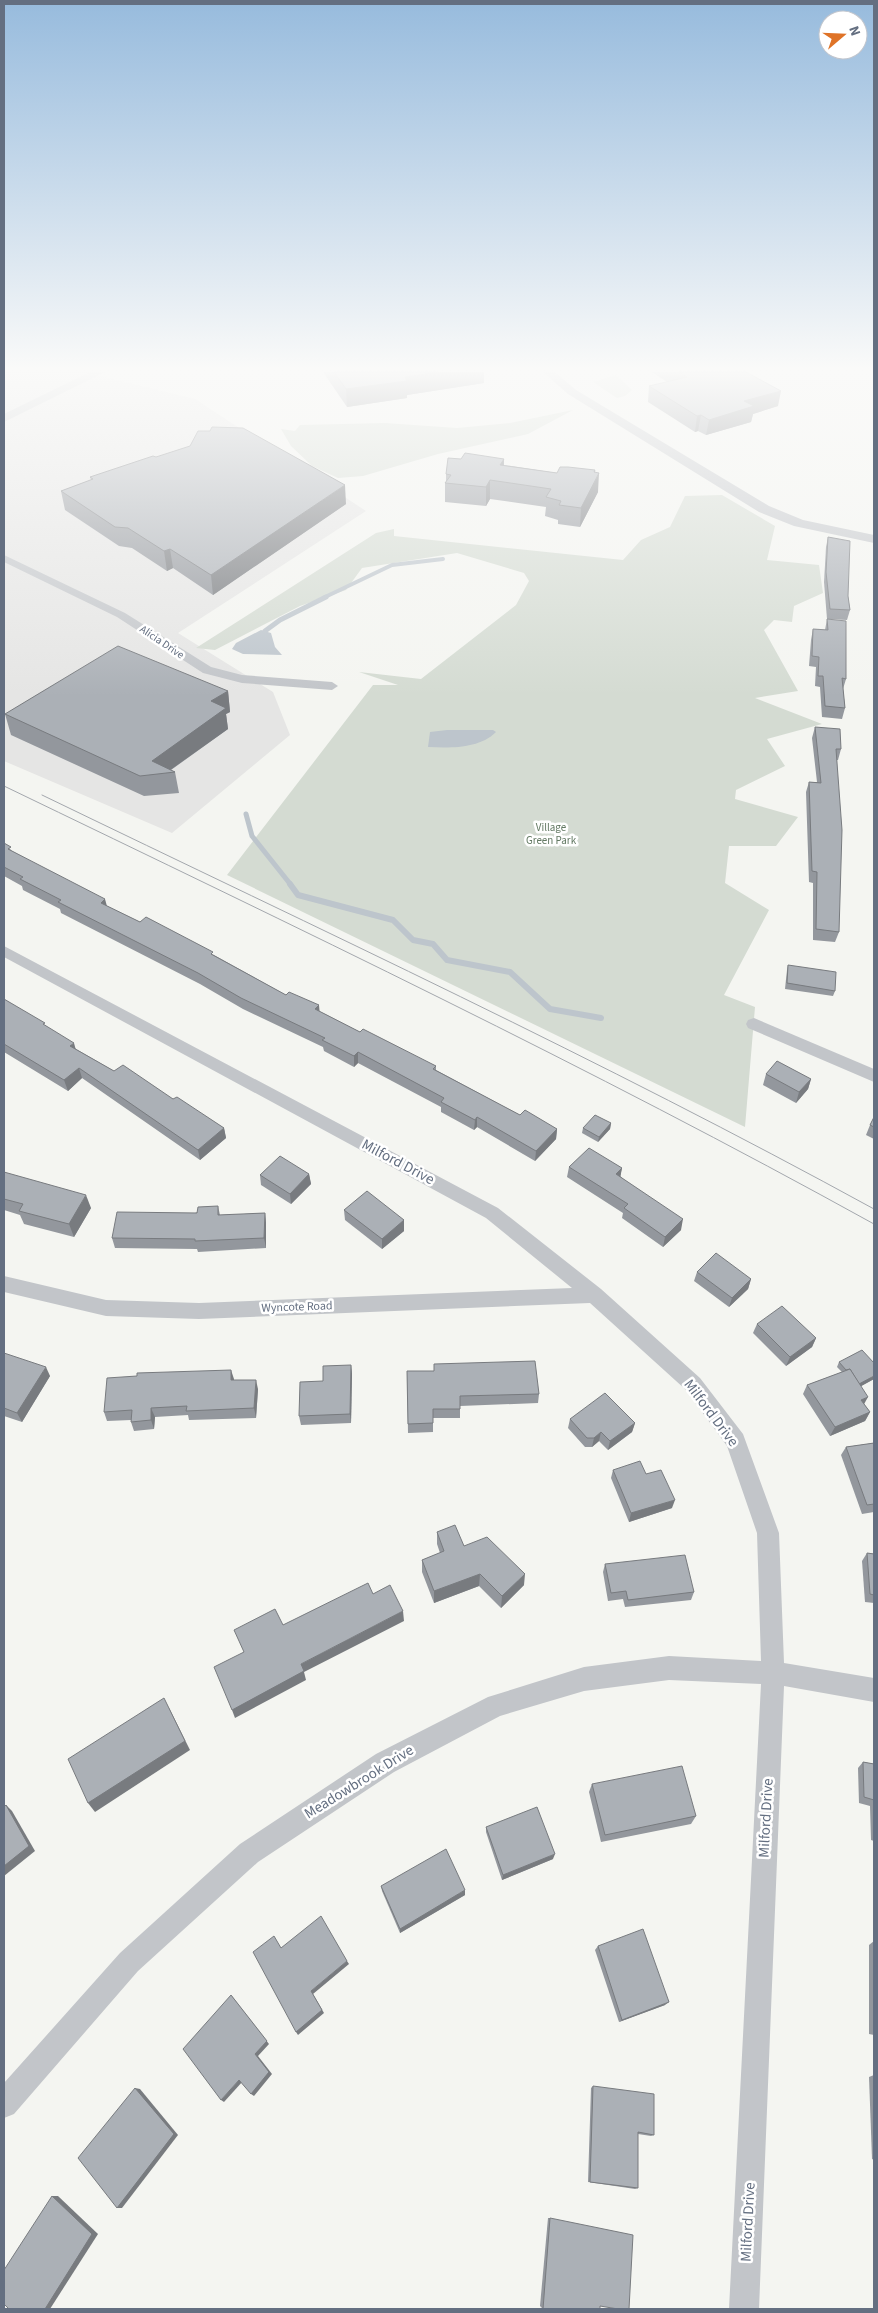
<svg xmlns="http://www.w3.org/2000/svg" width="878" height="2313" font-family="'Source Sans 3',sans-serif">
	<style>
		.built { fill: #e5e5e4 }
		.green { fill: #d4dbd2 }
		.water { fill: #bdc5cc }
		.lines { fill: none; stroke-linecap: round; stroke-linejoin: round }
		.stream-far2 { stroke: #bdc5cc; stroke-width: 4 }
		.stream-far1 { stroke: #bdc5cc; stroke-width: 5 }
		.stream { stroke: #bdc5cc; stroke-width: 6 }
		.minor { fill: #c2c5c9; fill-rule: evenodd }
		.tertiary { fill: #c2c5c9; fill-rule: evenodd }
		.tram { stroke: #a3a7ad; stroke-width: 1 }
		.wall { fill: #93979d }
		.shaded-wall { fill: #787b7f }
		.building { fill: #abb0b6; stroke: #787b7f }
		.labels { text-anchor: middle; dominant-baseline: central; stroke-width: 5; stroke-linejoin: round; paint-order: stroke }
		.far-street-label { font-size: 11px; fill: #646f81; stroke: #fff }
		.far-park-label { font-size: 11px; fill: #637963; stroke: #fff }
		.street-label { font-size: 12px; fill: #646f81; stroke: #fff }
		.near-street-label { font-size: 15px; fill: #646f81; stroke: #fff }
	</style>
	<rect width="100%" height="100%" fill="#f4f5f1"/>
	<!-- built -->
	<path class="built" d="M4 372H100L96 375 195 399 366 511 178 633 273 692 290 735 172 833 4 761Z"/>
	<!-- green -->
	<g class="green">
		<path d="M616 375 632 390 625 396 617 398 593 382Z"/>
		<path d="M573 410 528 434 438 454 363 476 338 478 312 466 291 446 281 429 295 431 300 425 385 423 457 428 510 423Z"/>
		<path d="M722 495 775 526 767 560 819 565 823 593 794 606 792 622 774 620 764 630 798 691 755 698 822 724 767 739 785 766 736 790 735 799 798 817 776 846H729L725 883 769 910 724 995 755 1007 745 1127 227 875 373 685H398L359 672 421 679 516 605 529 581 524 573 457 553 362 568 346 590 300 606 215 650 196 648 376 533 394 529V536L623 560 641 540 670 527 685 496Z"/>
	</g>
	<!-- water -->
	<g class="water">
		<path d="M261 630 271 633 275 647 282 655 243 654 232 649 236 643Z"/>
		<path d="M447 730H493L496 732C479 749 450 748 428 747L430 732Z"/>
	</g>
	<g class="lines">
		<!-- stream-far2 -->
		<path class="stream-far2" d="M323 598 392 565 443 559"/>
		<!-- stream-far1 -->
		<g class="stream-far1">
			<path d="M265 631 280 620 326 597"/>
			<path d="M246 814 252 836 291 885"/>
		</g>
		<!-- stream -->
		<path class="stream" d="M290 884 298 895 393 920 413 940 433 944 447 960 510 972 550 1009 601 1018"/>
		<!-- minor -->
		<g class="minor">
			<path d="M4 555 125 613 211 667 242 675 332 682 338 686 332 690 242 683 203 673 117 617 4 562Z"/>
			<path d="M4 946 498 1208 601 1289 700 1378 743 1434 779 1533 784 1663 874 1678V1702L784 1686 759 2309H729L761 1684 669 1680 584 1691 500 1716 394 1772 258 1862 138 1971 14 2114 4 2118V2083L120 1953 240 1844 376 1754 488 1697 584 1667 669 1656 761 1661 757 1533 727 1446 686 1390 590 1303 199 1319 106 1316 4 1292V1276L106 1300 199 1303 572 1288 486 1218 4 957Z"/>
			<path d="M754 1018 874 1069V1082L748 1028 746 1024 748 1020Z"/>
		</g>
		<!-- tertiary -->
		<g class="tertiary">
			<path d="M90 372H105L4 422V414Z"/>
			<path d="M543 372H555L576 390 769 506 803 520 874 535V543L794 526 759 512 568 394Z"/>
		</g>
		<!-- tram -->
		<g class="tram">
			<path d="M4 786C296 927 590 1067 874 1224"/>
			<path d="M42 795C321 930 602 1060 874 1209"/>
		</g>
	</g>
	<!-- wall -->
	<g class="wall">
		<path d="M323 372H484V383L407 395V398L347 407Z"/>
		<path d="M652 372H746L778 406 753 414 751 422 706 435 698 431 695 432 648 402 649 386 667 382Z"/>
		<path d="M461 459H504V465L557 473 595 470 598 492 580 527 558 524V520L545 516 546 507 490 499 486 506 445 502V483L446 482V474Z"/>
		<path d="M90 477 346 504 213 595 173 568 167 571 132 548 119 546 65 510 61 491 91 480Z"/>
		<path d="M828 537 848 596 850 610 847 620 827 619 824 582 826 547Z"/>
		<path d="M827 619 846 679 843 689 845 708 842 719 822 717 820 687 815 686 816 667 809 666 811 640 813 629 825 630Z"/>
		<path d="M228 691 230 712 226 714 228 729 171 770 175 772 179 793 144 796 11 735 5 714Z"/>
		<path d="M815 727 841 749 838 760H837L839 932 835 942 813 940V883L809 882 806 792 809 782H817L812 738Z"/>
		<path d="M4 843 12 851 107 906 140 922 214 955 286 995 319 1005V1011L360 1032 436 1066V1070L520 1115 557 1129 556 1139 535 1161 477 1127 474 1130 441 1112V1107L358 1063 354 1067 324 1051 323 1047 243 1009 200 984 61 913 60 909 23 890 22 886 4 876Z"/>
		<path d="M788 965 835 991 833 996 785 989 787 970Z"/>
		<path d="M4 999 46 1026 76 1049 114 1071 173 1099 224 1128 226 1138 200 1160 82 1078 68 1091 4 1052Z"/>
		<path d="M766 1074 811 1079 808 1089 796 1103 763 1085Z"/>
		<path d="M874 1117V1139L866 1135 870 1125Z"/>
		<path d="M611 1123 610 1129 598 1142 582 1133 583 1128Z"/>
		<path d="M569 1167 622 1168 620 1176 681 1230 663 1247 622 1218 623 1213 567 1177Z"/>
		<path d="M4 1172 91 1208 74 1237 24 1224 20 1215 4 1210Z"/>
		<path d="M309 1174 311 1184 291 1204 261 1185 260 1175Z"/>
		<path d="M218 1206 220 1215 265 1213 266 1223V1248L198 1252 197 1249 115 1248 112 1238Z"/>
		<path d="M344 1210 404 1220V1231L382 1249 345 1220Z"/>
		<path d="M697 1272 751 1279 748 1289 729 1307 694 1281Z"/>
		<path d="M757 1324 816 1338 812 1347 786 1366 753 1333Z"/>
		<path d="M4 1353 50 1376 22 1422 4 1416Z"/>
		<path d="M839 1362 874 1379 861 1386 864 1404 870 1412 865 1421 830 1436 803 1394 807 1385 842 1372 837 1367Z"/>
		<path d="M351 1365 352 1374 351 1423 301 1425 299 1416 323 1381Z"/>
		<path d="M407 1371 539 1394 538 1403 460 1406V1418H433V1432L408 1433Z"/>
		<path d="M234 1379V1380L258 1389 256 1418 189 1420 188 1415 155 1417 154 1429 134 1431 131 1422V1420L107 1421 104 1412Z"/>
		<path d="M570 1419 635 1423 632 1432 608 1450 599 1441 592 1447H585L568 1428Z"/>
		<path d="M874 1443V1512L862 1514 841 1455 846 1447Z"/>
		<path d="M613 1470 646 1474 672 1508 629 1522 611 1478Z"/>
		<path d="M437 1532 464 1546 524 1585 501 1608 479 1586 434 1603 422 1572V1560L440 1553 437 1544Z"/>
		<path d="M867 1553 874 1554V1603L865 1602 862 1561Z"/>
		<path d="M605 1564 694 1592 691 1600 625 1607 623 1599 608 1601 603 1572Z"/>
		<path d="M863 1762 874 1764V1841L871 1840 870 1806 859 1803 858 1768Z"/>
		<path d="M592 1784 696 1816 691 1824 601 1842 589 1792Z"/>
		<path d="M486 1827 553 1859 502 1880 486 1832Z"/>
		<path d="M381 1886 465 1895 400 1933 382 1891Z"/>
		<path d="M874 1941V2035L869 2034V1945Z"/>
		<path d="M598 1946 665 2005 619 2022 595 1950Z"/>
		<path d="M874 2075V2160L872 2159 869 2077Z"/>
		<path d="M593 2086 654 2135 651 2136 638 2134V2188L635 2189 588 2182 591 2088Z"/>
		<path d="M548 2218H550L600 2306 543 2309 540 2306Z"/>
	</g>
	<!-- shaded-wall -->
	<g class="shaded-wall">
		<path d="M438 372H484V383L407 395V398L347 407 346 389 405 377Z"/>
		<path d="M781 391 778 406 753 414 751 422 706 435 709 420 744 401Z"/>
		<path d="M701 415 698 431 695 432 697 416Z"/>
		<path d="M504 459 503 477 500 465Z"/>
		<path d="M595 470 594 483 599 473 598 492 580 527 581 508Z"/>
		<path d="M490 480V499L486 506V487Z"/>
		<path d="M345 485 346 504 213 595 211 575Z"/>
		<path d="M170 549 173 568 167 571 164 551Z"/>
		<path d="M228 691 230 712 226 714 228 729 166 773 152 761 211 701Z"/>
		<path d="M105 899 108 910 101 903Z"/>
		<path d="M319 1005 320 1016 315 1009Z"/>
		<path d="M74 1043 77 1054 70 1046Z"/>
		<path d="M358 1052V1063L354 1067V1056Z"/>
		<path d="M79 1068 82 1078 68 1091 64 1080Z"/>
		<path d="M811 1079 808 1089 796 1103 799 1092Z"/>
		<path d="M477 1117V1127L474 1130 475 1120Z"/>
		<path d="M611 1123 610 1129 598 1142 599 1137Z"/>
		<path d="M224 1128 226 1138 200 1160 198 1150Z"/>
		<path d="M557 1129 556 1139 535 1161 536 1151Z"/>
		<path d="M622 1168 620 1179 616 1174Z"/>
		<path d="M309 1174 311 1184 291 1204 290 1194Z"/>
		<path d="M86 1195 91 1208 74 1237 69 1224Z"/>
		<path d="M265 1213 266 1223V1248L264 1238Z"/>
		<path d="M683 1219 681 1230 663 1247 665 1237Z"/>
		<path d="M404 1220V1231L382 1249V1239Z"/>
		<path d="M751 1279 748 1289 729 1307 732 1298Z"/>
		<path d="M816 1338 812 1347 786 1366 790 1357Z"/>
		<path d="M351 1365 352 1374 351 1423 350 1414Z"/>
		<path d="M46 1367 50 1376 22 1422 17 1413Z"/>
		<path d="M231 1370 234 1379 233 1390 231 1380Z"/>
		<path d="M874 1376V1379L856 1389 858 1384Z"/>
		<path d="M256 1380 258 1389 256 1418 254 1408Z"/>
		<path d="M868 1397 863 1406 861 1400Z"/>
		<path d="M151 1408 155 1417 154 1429 151 1420Z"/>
		<path d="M870 1412 865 1421 830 1436 835 1427Z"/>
		<path d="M635 1423 632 1432 608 1450 610 1441Z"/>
		<path d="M601 1432 599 1441 592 1447 594 1438Z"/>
		<path d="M675 1500 672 1508 629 1522 631 1513Z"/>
		<path d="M480 1574 479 1586 434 1603V1591Z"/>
		<path d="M525 1574 524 1585 501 1608 502 1596Z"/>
		<path d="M403 1611 404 1621 304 1672 306 1680 235 1718 232 1710 301 1664Z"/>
		<path d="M169 1708 190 1750 95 1812 88 1803Z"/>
		<path d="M6 1805 12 1811 35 1851 4 1876Z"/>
		<path d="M555 1854 553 1859 502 1880 503 1875Z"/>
		<path d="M465 1890V1895L400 1933V1929Z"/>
		<path d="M347 1961 349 1964 313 1994 324 2013 298 2035 296 2032 311 1991Z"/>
		<path d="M231 1995 269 2044 258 2056 272 2074 254 2096 251 2094 255 2054Z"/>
		<path d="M669 2002 665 2005 619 2022 622 2020Z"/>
		<path d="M239 2080 243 2081 224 2102 221 2100Z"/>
		<path d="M135 2088 140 2089 178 2135 122 2208H117Z"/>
		<path d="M52 2196H58L98 2234 50 2309H45Z"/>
	</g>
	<!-- building -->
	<g class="building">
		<path d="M334 372H438L405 377 407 381 346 389Z"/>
		<path d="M679 372H746L781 391 744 401 754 406 709 420 701 415 697 416 649 386 687 377Z"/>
		<path d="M212 427 243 428 345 485 211 575 170 549 164 551 128 528 115 527 61 491 93 479 90 477 153 456 156 457 190 446 198 431H210Z"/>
		<path d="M465 453 504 459 500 465 557 473 560 467H568L595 470 594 472 599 473 581 508 559 505 561 501 546 497 551 489 490 480 486 487 445 483 451 475 446 474 448 458 461 459Z"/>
		<path d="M828 537 850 541 848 596 850 610 830 609 826 572Z"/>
		<path d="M827 619 846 621V679L842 678 845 708 825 706 823 676H818L819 657 812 656 813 629 828 630Z"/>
		<path d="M118 646 228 691 211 701 226 708 152 761 175 772 140 776 5 714Z"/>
		<path d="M815 727 840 729 841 749H836L842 830 839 932 816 929 817 872 812 871 809 782 821 783Z"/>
		<path d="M4 843 11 847 8 849 105 899 101 903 140 922 146 917 213 952 211 954 286 995 289 992 319 1005 315 1009 360 1032 363 1029 436 1066 433 1069 520 1115 525 1110 557 1129 536 1151 477 1117 475 1120 441 1102 444 1098 358 1052 354 1056 322 1040 325 1038 241 998 198 973 58 902 61 900 20 879 23 877 4 867Z"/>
		<path d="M788 965 836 972 835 991 787 983Z"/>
		<path d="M4 999 45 1023 43 1024 74 1043 70 1046 114 1071 123 1065 173 1099 177 1097 224 1128 198 1150 79 1068 64 1080 4 1044Z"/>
		<path d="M777 1061 811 1079 799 1092 766 1074Z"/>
		<path d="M595 1115 611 1123 599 1137 583 1128Z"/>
		<path d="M874 1117V1127L870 1125Z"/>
		<path d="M589 1148 622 1168 616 1174 683 1219 665 1237 624 1208 628 1204 569 1167Z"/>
		<path d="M280 1156 309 1174 290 1194 260 1175Z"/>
		<path d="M4 1172 86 1195 69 1224 19 1211 23 1204 4 1199Z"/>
		<path d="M367 1191 404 1220 382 1239 344 1210Z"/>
		<path d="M218 1206V1215L265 1213 264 1238 195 1241V1239L112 1238 117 1212 197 1213 198 1207Z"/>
		<path d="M716 1253 751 1279 732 1298 697 1272Z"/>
		<path d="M782 1306 816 1338 790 1357 757 1324Z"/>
		<path d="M862 1350 874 1363V1376L859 1384 850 1369 846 1370 839 1362Z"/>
		<path d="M4 1353 46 1367 17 1413 4 1408Z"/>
		<path d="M535 1361 539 1394 460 1396V1409H433V1423L408 1424 407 1371H434V1364Z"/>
		<path d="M351 1365 350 1414 299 1416 300 1382 323 1381V1366Z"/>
		<path d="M850 1369 868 1397 861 1400 870 1412 835 1427 807 1385Z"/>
		<path d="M231 1370V1380H256L254 1408 186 1411 187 1406 151 1408V1420L131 1422 132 1410 104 1412 107 1378 137 1376V1373Z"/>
		<path d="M605 1393 635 1423 610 1441 601 1432 594 1438H587L570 1419Z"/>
		<path d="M874 1443V1504L867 1505 846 1447Z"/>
		<path d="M640 1461 646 1474 661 1470 675 1500 631 1513 613 1470Z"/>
		<path d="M455 1525 464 1546 487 1537 525 1574 502 1596 480 1574 434 1591 422 1560 444 1551 437 1532Z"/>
		<path d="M867 1553 874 1554V1595L870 1594Z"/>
		<path d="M685 1555 694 1592 628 1600 626 1591 611 1593 605 1564Z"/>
		<path d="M368 1583 373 1594 390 1585 403 1611 301 1664 304 1671 232 1710 214 1667 244 1652 234 1630 275 1609 283 1625Z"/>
		<path d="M164 1698 185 1741 88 1803 68 1759Z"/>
		<path d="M863 1762 874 1764V1800L864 1797Z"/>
		<path d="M682 1766 696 1816 605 1835 592 1784Z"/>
		<path d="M6 1805 29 1846 4 1866V1807Z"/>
		<path d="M537 1807 555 1854 503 1875 486 1827Z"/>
		<path d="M446 1849 465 1890 400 1929 381 1886Z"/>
		<path d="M321 1916 347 1961 311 1991 322 2010 296 2032 253 1952 274 1936 281 1948Z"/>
		<path d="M643 1929 669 2002 622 2020 598 1946Z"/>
		<path d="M231 1995 267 2041 255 2054 269 2072 251 2094 239 2080 221 2100 183 2049Z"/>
		<path d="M593 2086 654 2094V2135L638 2132V2188L590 2182Z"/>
		<path d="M135 2088 174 2134 117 2208 78 2158Z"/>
		<path d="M52 2196 92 2234 45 2309H9L4 2304V2270Z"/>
		<path d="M550 2218 633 2235 629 2309H618L600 2306V2309H543Z"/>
	</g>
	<!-- sky -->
	<linearGradient id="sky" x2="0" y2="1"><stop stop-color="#97bbdd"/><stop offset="0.53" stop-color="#fafaf9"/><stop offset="1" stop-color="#fafaf9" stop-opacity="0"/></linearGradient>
	<rect width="878" height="696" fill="url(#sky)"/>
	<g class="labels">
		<!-- far-street labels -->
		<g class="far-street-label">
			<text transform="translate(162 642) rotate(34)">Alicia Drive</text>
		</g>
		<!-- far-park labels -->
		<g class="far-park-label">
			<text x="551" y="827">Village<tspan x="551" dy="13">Green Park</tspan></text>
		</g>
		<!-- street labels -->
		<g class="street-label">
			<text transform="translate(297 1307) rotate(-2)">Wyncote Road</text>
		</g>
		<!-- near-street labels -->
		<g class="near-street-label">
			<text transform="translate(398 1162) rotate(28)">Milford Drive</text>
			<text transform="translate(711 1413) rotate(53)">Milford Drive</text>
			<text transform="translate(359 1782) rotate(-32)">Meadowbrook Drive</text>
			<text transform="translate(766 1818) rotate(-87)">Milford Drive</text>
			<text transform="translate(748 2222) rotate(-87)">Milford Drive</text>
		</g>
	</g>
	<!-- border -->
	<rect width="878" height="2313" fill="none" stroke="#646f81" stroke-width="10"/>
	<!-- north arrow -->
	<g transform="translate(843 35) rotate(71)"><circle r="24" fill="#ffffff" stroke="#c1c5cd"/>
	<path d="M0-4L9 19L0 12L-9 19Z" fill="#df7327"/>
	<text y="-8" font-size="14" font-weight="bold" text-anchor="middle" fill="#646f81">N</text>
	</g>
</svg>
